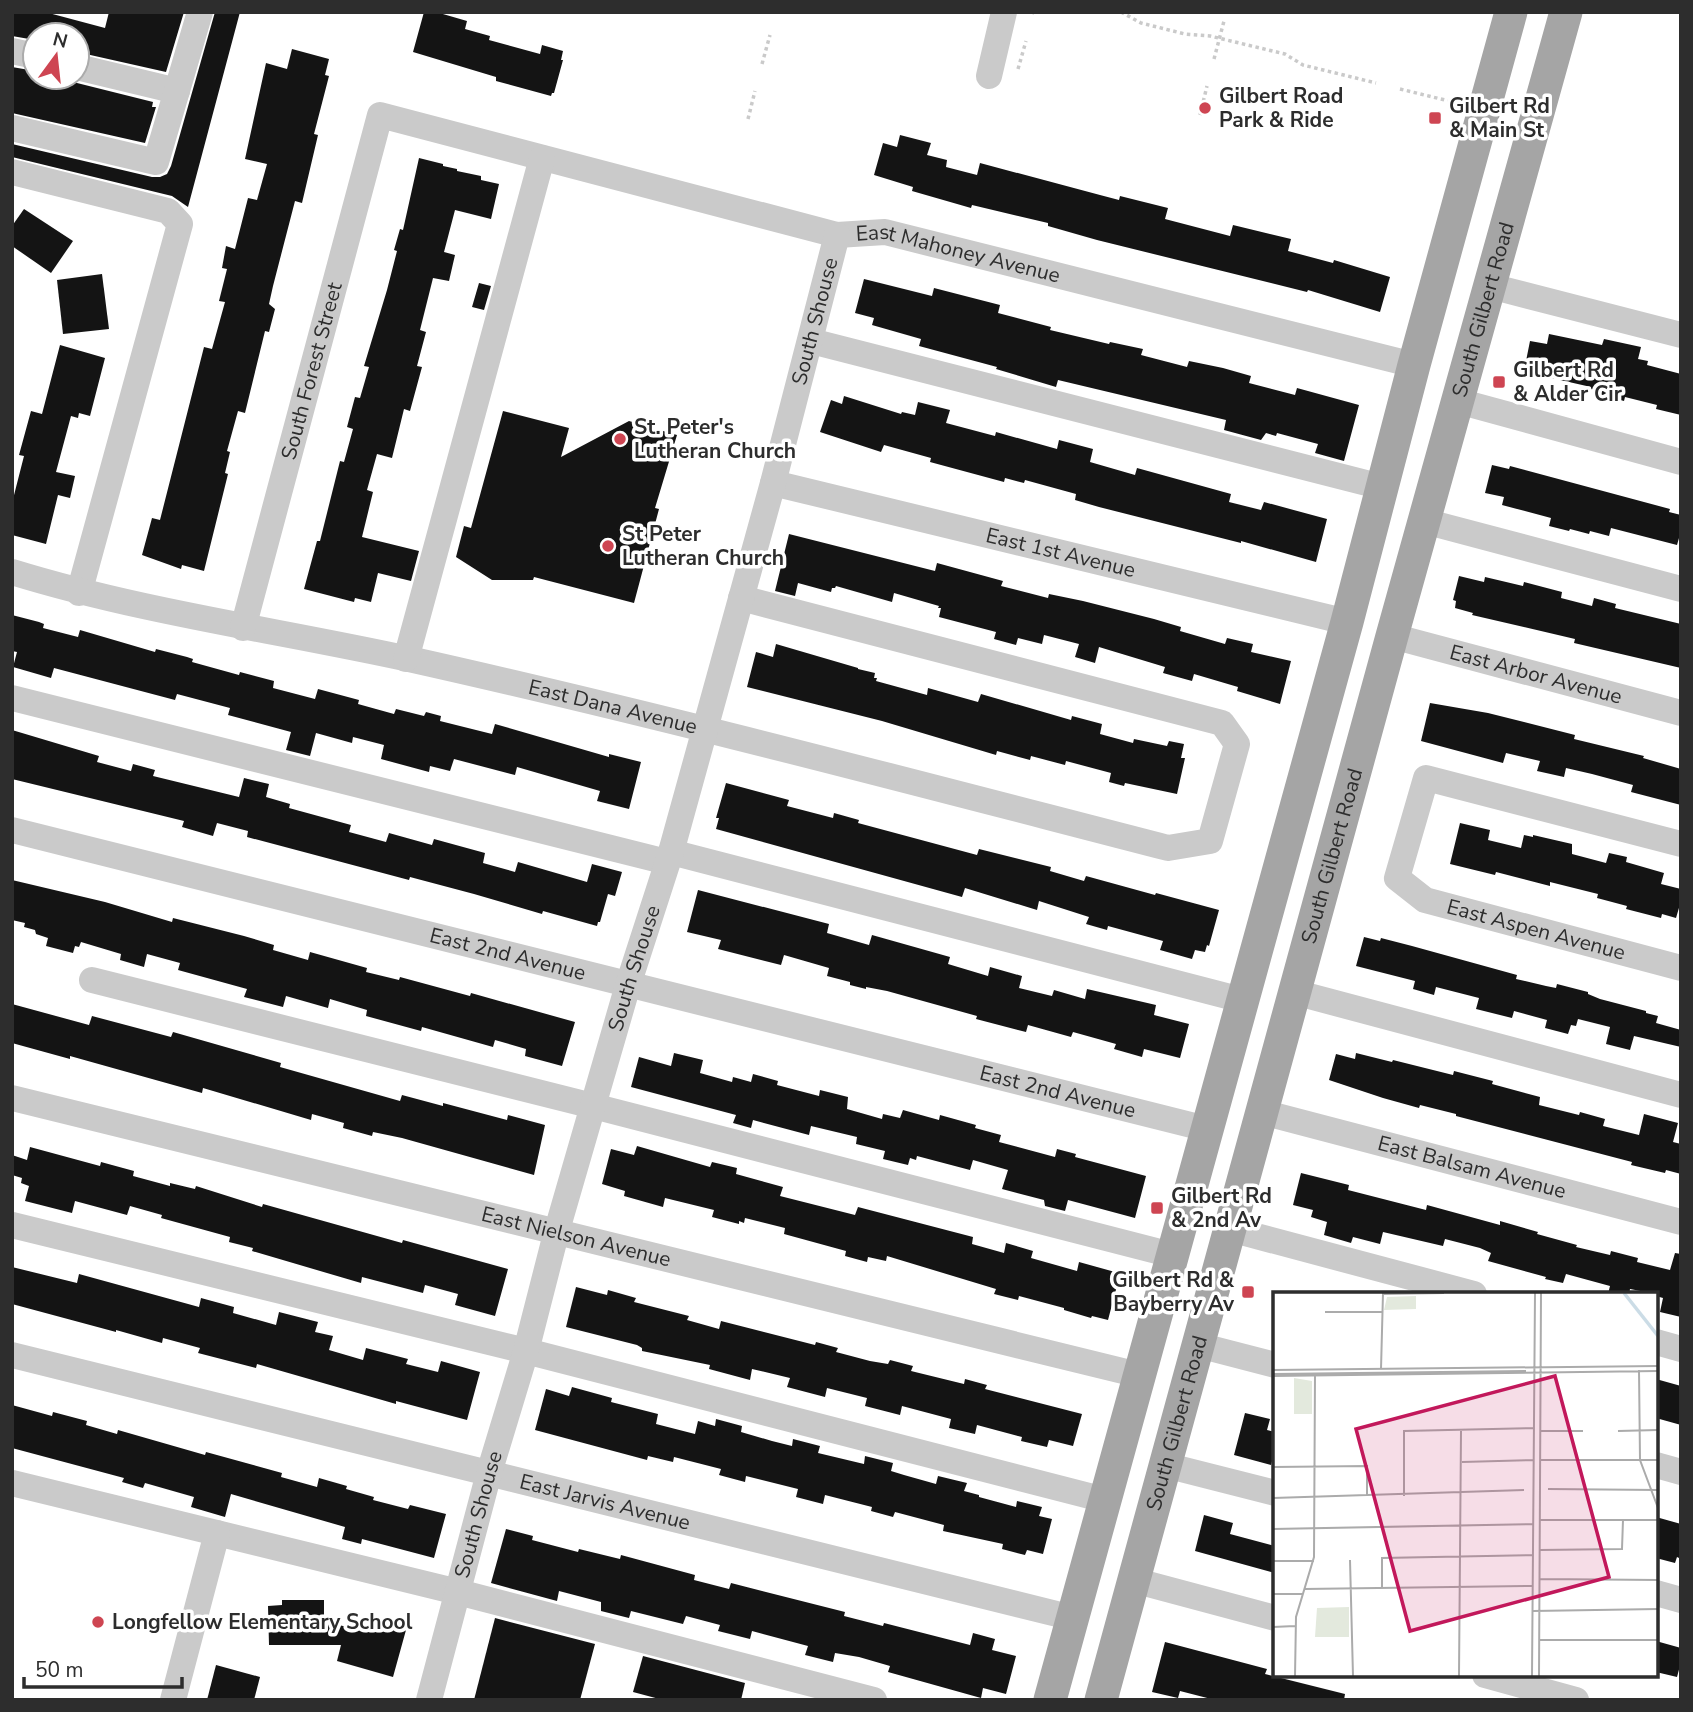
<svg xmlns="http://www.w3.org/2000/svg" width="1693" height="1712" font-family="'Nunito Sans',sans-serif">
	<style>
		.building { fill: #141414 }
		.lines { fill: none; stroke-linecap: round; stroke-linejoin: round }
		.path { stroke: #cacaca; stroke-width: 3.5; stroke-dasharray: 3.5 3.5; stroke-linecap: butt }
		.minor { stroke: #cacaca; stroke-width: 26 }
		.major { stroke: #a5a5a5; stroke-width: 33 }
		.poi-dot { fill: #ce4552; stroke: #fff; stroke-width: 2.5 }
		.labels { text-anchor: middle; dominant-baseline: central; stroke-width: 7; stroke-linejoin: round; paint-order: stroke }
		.poi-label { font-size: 21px; font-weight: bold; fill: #2d2d2d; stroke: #fff; text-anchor: start }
		.street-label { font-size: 21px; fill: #2d2d2d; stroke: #fff }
		.inset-river { fill: none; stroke: #cbdce6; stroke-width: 3.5 }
		.inset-road { fill: none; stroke: #ababab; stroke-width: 2 }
		.view { fill: #c2185b; fill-opacity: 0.15; stroke: #c2185b; stroke-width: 3.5 }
		.inset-edge { fill: none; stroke: #2d2d2d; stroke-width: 3.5 }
	</style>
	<rect width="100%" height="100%" fill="#fff"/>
	<!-- building -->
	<g class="building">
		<path d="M12 12H45L105 28 109 12H184L166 72 77 52V35H35V40L12 36Z"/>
		<path d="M215 12H240L188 207 172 196 12 157V144L152 177H160L167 174 171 166Z"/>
		<path d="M424 12H436L467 21 465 29 490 36 489 40 540 54 542 45 563 51 561 60H563L554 93H552L551 96 496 81V77L413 52Z"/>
		<path d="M292 49 329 59 325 75 329 76 314 134 318 135 302 203 295 201 273 286 269 304 275 309 269 332 265 331 245 413 238 411 227 451 230 452 225 473 228 474 204 571 182 565 181 569 142 555 152 518 160 520 204 347 212 349 225 302 219 301 227 269 222 268 226 246 235 249 248 198 257 200 267 164 245 159 266 63 287 69Z"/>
		<path d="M12 67 35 71V77H65L73 82 153 102 152 107H156L145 143 12 113Z"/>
		<path d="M900 135 931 143 927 155 947 160 946 167 977 175 980 163 1100 195 1119 200 1120 196 1168 208 1165 219 1230 236 1233 225 1291 239 1288 251 1333 263 1334 260 1390 277 1380 312 1308 290 1307 292 1097 240 1048 226V223L972 205 971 208 912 191 913 187 874 175 883 143 897 147Z"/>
		<path d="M419 158 443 164V166L457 169V171L481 176V180L499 184 491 219 455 210 444 252 455 255 449 281 433 278 420 330 426 332 417 366 422 367 410 411 404 409 392 458 377 454 367 490 373 492 362 537 419 551 411 581 378 573 371 602 355 598 354 602 304 589 317 541H320L340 461 344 462 353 429 347 427 355 397 360 398 369 367 364 366 387 290 397 251 394 250 400 229 403 230Z"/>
		<path d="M24 209 73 241 51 273 12 246V226Z"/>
		<path d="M102 274 109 329 63 334 57 280Z"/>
		<path d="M864 279 932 296 934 288 1000 305 998 313 1051 327 1050 330 1109 344 1110 342 1143 349 1141 355 1187 367 1189 361 1223 368 1251 376 1249 383 1295 395 1297 388 1359 405 1344 461 1315 453 1318 444 1277 433 1276 436 1266 433 1261 440 1224 430 1226 420 1058 380 1056 387 996 369 997 367 919 346 921 339 872 325 874 318 855 313Z"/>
		<path d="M479 283 491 286 484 310 472 307Z"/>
		<path d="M1549 334 1602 345 1604 339 1641 347 1638 359 1648 361 1647 365 1681 374V415L1656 409 1657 405 1625 397 1624 401 1601 395 1602 391 1590 389 1591 387 1538 375 1539 370 1525 366 1530 341 1547 344Z"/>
		<path d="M60 345 105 358 90 416 79 413 78 418 71 416 56 472 75 476 70 498 58 495 46 544 12 535V503L24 456 19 455 31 411 42 414Z"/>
		<path d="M844 396 901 414 902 412 915 415 918 402 950 410 946 423 995 436 996 432 1057 449 1059 440 1093 449 1090 462 1135 475 1137 468 1231 494 1229 502 1261 510 1264 502 1327 519 1316 562 1241 541V543L1099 507 1075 500 1076 494 1025 480 1024 483 1005 478 1004 482 930 462 931 458 884 445 881 452 820 432 831 400 842 404Z"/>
		<path d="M503 411 569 428 561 457 629 421 677 435 655 508 659 509 634 603 534 577 533 580H492L456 557 464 526 471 528Z"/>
		<path d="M1492 465 1509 469 1510 466 1670 509 1669 512 1681 515V531L1677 545 1611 528 1609 536 1590 531 1589 534 1570 529 1569 531 1549 526 1551 518 1502 505 1504 497 1485 493Z"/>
		<path d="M789 534 935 571 937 563 1003 581 1001 586 1048 598 1049 594 1083 601 1154 619 1181 627 1180 631 1225 644 1227 638 1253 644 1251 652 1291 661 1280 704 1237 691 1238 687 1194 674 1192 681 1163 673 1165 667 1099 647 1095 663 1075 657 1079 644 1044 635 1042 644 1018 638 1016 645 994 639 996 632 939 617 941 608H938L939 606 894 593 892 602 836 586 835 588H832L831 592 798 583 795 596 775 591Z"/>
		<path d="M1459 576 1484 582 1485 577 1523 586 1524 582 1562 592 1561 598 1592 606 1594 598 1616 604 1615 608 1681 624V668L1574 643 1575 639 1472 615 1473 613 1455 608 1456 601 1453 600Z"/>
		<path d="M12 615 39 622 44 624 43 628 78 637 80 630 155 652 156 649 187 657 193 659 192 662 239 675 240 672 274 681 273 688 315 699 318 689 359 700 358 704 394 714 396 709 424 716 426 712 441 716 440 721 492 734 495 724 609 757V754L641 762 629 809 597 801 600 791 517 767 515 775 454 759 450 771 430 766 429 772 381 759 384 745 353 737 352 743 316 733 310 756 286 750 291 732 228 715 230 708 177 694 175 700 54 668 51 678 13 667 17 652 12 651Z"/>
		<path d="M776 644 858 668V669L875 673 874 678H877L876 681 927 695 928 688 978 702 981 694 1071 720 1072 716 1102 724 1100 734 1133 743 1134 739 1167 746 1169 741 1184 744 1181 758H1185L1177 794 1125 783 1124 786 1109 782 1111 773 1066 761 1065 765 1031 756 1030 760 997 751 996 755 882 721 747 687 756 652 773 657Z"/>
		<path d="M1430 703 1488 713 1575 735 1574 739 1644 756 1643 758 1681 769V805L1631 792 1633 785 1592 774 1566 768 1564 777 1537 771 1540 761 1506 753 1503 763 1421 741Z"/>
		<path d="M12 730 99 756 97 762 131 771 133 764 155 770 153 776 239 797 244 778 269 784 266 797 290 804 289 808 351 825 349 832 386 842 389 833 432 845 434 839 485 853 483 863 515 872 518 862 587 882 592 864 622 872 615 896 608 894 600 922H598L597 926 543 911 542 914 474 894 410 877 409 880 247 837 248 831 217 823 213 836 182 827 184 821 12 779Z"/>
		<path d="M726 783 789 800 787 806 833 818 834 813 859 820 858 823 977 855 979 849 1051 867 1050 871 1084 881 1086 876 1155 895 1156 893 1219 910 1209 946 1207 945 1205 952 1195 950 1192 959 1160 950 1163 941 1108 926 1107 930 1086 924 1089 917 1039 901 1037 910 965 888 962 897 716 829 719 818H716Z"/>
		<path d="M1460 823 1490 830 1488 840 1521 848 1524 835 1533 837V835L1572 844V854L1606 863 1609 853 1627 857 1626 862 1664 873 1661 884 1681 889V901L1676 918 1662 914 1661 918 1626 909 1627 906 1597 898 1598 894 1550 882V886L1496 872 1495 875 1450 864Z"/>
		<path d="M12 880 105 902 172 922 173 918 244 936 274 945 273 950 308 960 310 952 367 968 366 972 399 980 400 977 470 996 471 993 575 1022 562 1066 525 1056 526 1049 495 1040 493 1047 422 1027 421 1031 366 1016 367 1010 330 999 328 1008 286 996 283 1007 244 997 247 989 178 970 180 963 147 954 144 967 120 960 121 954 81 942 79 947 75 946 73 953 46 946 48 938 36 934 35 930 24 927 25 923 12 920Z"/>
		<path d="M698 890 829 924 827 933 869 945 872 935 950 957 948 964 988 976 990 967 1022 976 1019 988 1052 996 1054 990 1085 999 1087 989 1156 1005 1154 1015 1189 1024 1180 1058 1144 1049 1142 1057 1114 1049 1116 1044 1073 1032 1071 1037 1028 1025 1026 1032 976 1019 977 1016 887 991 866 987V989L850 985V982L827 976 829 968 784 955 781 965 718 949 721 940 687 932Z"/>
		<path d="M1364 937 1380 941 1381 938 1412 946 1517 975 1516 979 1546 986 1556 988 1557 984 1588 992V994L1600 999 1646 1011V1013L1658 1016 1656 1023 1681 1030V1047L1634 1036 1630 1050 1606 1044 1610 1027 1578 1019 1576 1026 1571 1025 1568 1034 1545 1028 1547 1020 1514 1011 1512 1018 1476 1009 1479 998 1436 987 1434 995 1413 989 1415 981 1356 966Z"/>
		<path d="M12 1004 89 1025 92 1016 171 1037 173 1032 281 1063 280 1067 400 1101 402 1095 443 1106V1103L507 1120 508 1115 545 1125 534 1175 402 1138 373 1132 372 1136 343 1128 344 1123 312 1114 311 1120 203 1088 202 1093 70 1056V1059L12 1043Z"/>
		<path d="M674 1053 703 1060 700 1073 732 1082 733 1077 751 1082 753 1074 778 1081 777 1085 819 1096 820 1090 848 1097 847 1109 882 1119 883 1114 900 1118 903 1110 939 1120 940 1115 976 1125 975 1128 1001 1135 999 1142 1055 1157 1057 1149 1076 1154 1075 1157 1146 1176 1135 1218 1068 1200 1065 1211 1045 1206 1044 1200 1002 1189 1008 1170 973 1160 970 1170 917 1156 916 1160 910 1158 908 1165 883 1159 885 1151 856 1144 857 1137 811 1126 809 1135 753 1120 751 1128 733 1123 736 1115 631 1087 639 1057 671 1066Z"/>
		<path d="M1356 1053 1392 1062 1393 1060 1453 1075 1454 1071 1493 1081 1492 1084 1540 1097 1539 1105 1579 1115 1580 1112 1605 1119 1603 1126 1639 1135 1644 1114 1678 1123 1673 1142 1681 1144V1174L1666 1170 1665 1173 1631 1165 1632 1162 1456 1116V1114L1420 1105 1419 1108 1383 1098 1329 1080 1336 1054 1355 1059Z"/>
		<path d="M637 1146 710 1167 712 1162 737 1168 736 1174 783 1187 780 1196 855 1215 858 1207 973 1237 972 1244 1004 1253 1006 1243 1033 1251 1031 1258 1077 1271 1079 1262 1115 1272 1113 1281 1118 1282 1108 1320 1092 1316 1091 1318 1064 1310V1308L1019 1296 1018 1300 994 1294 996 1289 887 1256 886 1261 868 1257 867 1262 845 1256 846 1251 784 1234 785 1228 745 1218 744 1223 739 1221V1224L712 1217 714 1210 665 1198 663 1207 624 1196 625 1191 602 1184 611 1149 634 1155Z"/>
		<path d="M30 1147 100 1166 101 1162 134 1171 133 1176 170 1186V1183L195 1189 196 1186 262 1207 263 1204 402 1243 403 1240 508 1269 495 1316 455 1305 458 1294 425 1285 423 1293 362 1277 361 1283 252 1251 253 1248 229 1242 230 1237 161 1218 162 1215 130 1206 127 1215 75 1201 72 1213 25 1201 29 1186 21 1183 22 1178 12 1175V1155L27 1160Z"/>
		<path d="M1301 1173 1349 1185 1348 1190 1426 1210 1427 1205 1500 1225V1221L1538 1232 1537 1234 1577 1245 1576 1247 1610 1255 1611 1251 1638 1258 1637 1262 1670 1270 1675 1253 1681 1254V1317L1660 1312 1663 1298 1656 1296V1294L1630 1289 1629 1294H1608L1610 1286 1566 1274 1563 1283 1545 1279 1546 1277 1488 1261 1491 1253 1480 1248 1445 1239 1443 1246 1383 1232 1380 1244 1353 1237 1351 1243 1324 1235 1327 1222 1311 1217 1313 1210 1293 1205Z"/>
		<path d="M12 1267 77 1283 79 1274 199 1307 201 1298 234 1307 233 1313 276 1325 279 1312 318 1322 315 1332 333 1336 329 1350 363 1360 366 1348 408 1359 406 1364 438 1372 441 1361 480 1372 467 1420 396 1401V1404L257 1364 256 1368 198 1353 200 1348 163 1338 162 1343 116 1330V1332L12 1304Z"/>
		<path d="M576 1287 607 1295 608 1290 636 1298 634 1302 689 1316 687 1320 719 1329 721 1321 815 1345 816 1342 838 1348 836 1352 870 1361 888 1364 890 1360 913 1366 911 1371 964 1384 965 1379 987 1385 985 1389 1082 1414 1073 1446 1049 1440 1047 1447 1021 1441 1022 1437 977 1425 975 1434 949 1428 951 1419 902 1406 900 1415 865 1406 867 1398 827 1388 825 1397 787 1387 790 1378 752 1369 750 1380 709 1369 710 1365 642 1351V1348L637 1345 566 1327Z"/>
		<path d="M1656 1379 1681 1386V1425L1656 1418Z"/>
		<path d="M572 1387 612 1398 611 1402 658 1414 656 1424 695 1434 698 1421 715 1426 716 1419 742 1426 741 1432 772 1441 792 1446 793 1439 820 1446 818 1453 864 1464 865 1456 893 1463 891 1471 904 1475 936 1484 938 1476 967 1483 964 1491 979 1495V1497L1016 1507 1017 1501 1042 1507 1039 1516 1052 1519 1043 1554 1027 1550 1025 1555 1002 1549 1003 1544 943 1531 944 1525 895 1512 893 1517 871 1511 872 1507 825 1495 823 1504 796 1497 798 1489 746 1476 745 1482 719 1475 721 1469 674 1457 673 1462 648 1456 647 1460 535 1430 546 1389 569 1396Z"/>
		<path d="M12 1405 52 1416 53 1412 87 1421 86 1425 117 1434 118 1430 205 1455 206 1452 282 1473 281 1477 317 1487 319 1478 347 1486 346 1489 374 1497 373 1500 408 1509 410 1505 446 1514 434 1558 362 1539 361 1544 342 1539 345 1527 231 1494 225 1517 191 1507 194 1497 145 1483 143 1488 122 1482 124 1478 12 1448Z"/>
		<path d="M1245 1413 1270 1419 1267 1430 1275 1432V1450L1271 1465 1234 1455Z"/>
		<path d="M1204 1515 1233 1523 1230 1534 1275 1546V1573L1195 1551Z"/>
		<path d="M1656 1517 1681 1524V1559L1677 1557 1675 1563 1656 1558Z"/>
		<path d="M506 1529 533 1536 532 1540 578 1552 579 1549 620 1559 621 1555 695 1575 694 1580 729 1589 731 1583 845 1612 844 1616 883 1626 884 1623 970 1645 973 1633 995 1639 992 1650 1016 1656 1006 1694 983 1688 981 1698 888 1672 890 1666 859 1657 835 1653 833 1662 805 1655 808 1646 752 1631 750 1639 718 1631 720 1625 686 1616 683 1624 631 1611 629 1618 601 1611V1602L559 1591 557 1601 491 1583Z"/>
		<path d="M282 1600H324V1621L362 1631 365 1619 406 1630 393 1677 337 1661 341 1645H269L268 1606 282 1605Z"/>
		<path d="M495 1618 595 1644 580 1700H474Z"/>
		<path d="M1656 1641 1681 1648V1662L1677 1677 1656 1672Z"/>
		<path d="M1165 1642 1267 1669 1265 1674 1345 1694 1344 1700H1215L1180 1691 1178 1698 1152 1692Z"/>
		<path d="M643 1656 745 1683 741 1700H663L633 1692Z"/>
		<path d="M216 1665 260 1677 254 1700H207Z"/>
	</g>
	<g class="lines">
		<!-- path -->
		<g class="path">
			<path d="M1121 12 1141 23 1185 34 1210 36 1285 54 1303 65 1376 83"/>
			<path d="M1032 14 1033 12"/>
			<path d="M1214 59 1224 21"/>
			<path d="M762 64 770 35"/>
			<path d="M1018 69 1026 41"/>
			<path d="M1400 89 1449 101"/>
			<path d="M1200 115 1207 86"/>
			<path d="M748 119 755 91"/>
		</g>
		<!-- minor -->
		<g class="minor">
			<path d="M12 51 35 56"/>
			<path d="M77 67 177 91"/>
			<path d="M989 76 1004 12"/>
			<path d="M12 128 156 162 200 12"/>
			<path d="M12 172 168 211 180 224 79 593"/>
			<path d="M1490 286 1681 335"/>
			<path d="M811 341 1382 487"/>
			<path d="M1458 401 1681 462"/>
			<path id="s1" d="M773 483 1347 622"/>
			<path d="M1424 521 1681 589"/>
			<path id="s2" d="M12 572C142 612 276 630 409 659 664 716 916 783 1168 848L1210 841 1237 744 1222 723 741 598"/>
			<path id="s3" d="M243 628 380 115 837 235 885 232 1414 365"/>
			<path id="s4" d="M1392 636 1681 713"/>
			<path d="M406 659 542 158"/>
			<path d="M12 698 667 862"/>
			<path id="s5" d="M12 830 1207 1129"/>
			<path id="s6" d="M1681 844 1426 778 1397 878 1425 900 1681 968"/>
			<path d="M671 852 1242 1000"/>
			<path d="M92 980 593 1106 1172 1255"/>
			<path d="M1294 992 1681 1095"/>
			<path id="s7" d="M12 1098 1139 1375"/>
			<path id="s8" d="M1262 1112 1681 1222"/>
			<path d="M12 1225 526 1351 1105 1500"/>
			<path d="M1230 1229 1474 1294"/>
			<path d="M1656 1342 1681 1349"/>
			<path d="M1198 1345 1275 1365"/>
			<path id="s9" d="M12 1355 1073 1618"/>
			<path d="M1165 1465 1275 1493"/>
			<path d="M1656 1465 1681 1472"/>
			<path d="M12 1483 458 1592 874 1700"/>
			<path d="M1133 1580 1275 1618"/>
			<path d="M1656 1593 1681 1600"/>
			<path d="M1485 1675 1576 1700"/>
			<path d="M173 1700 217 1533"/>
			<path id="s10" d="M429 1700 489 1473 526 1351 557 1230 628 985 671 852 773 483 837 235"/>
		</g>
		<!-- major -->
		<g class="major">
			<path d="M1050 1700 1347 622 1414 365 1511 12"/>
			<path id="s11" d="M1101 1700 1392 636 1566 12"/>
		</g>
	</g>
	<!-- markers -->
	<g class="poi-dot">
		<circle cx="1205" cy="108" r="7"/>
		<rect x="1428" y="111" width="14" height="14" rx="3.5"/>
		<rect x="1492" y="375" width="14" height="14" rx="3.5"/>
		<circle cx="620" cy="439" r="7"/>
		<circle cx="608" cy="546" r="7"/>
		<rect x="1150" y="1201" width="14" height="14" rx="3.5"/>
		<rect x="1241" y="1285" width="14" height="14" rx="3.5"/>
		<circle cx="98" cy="1622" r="7"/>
	</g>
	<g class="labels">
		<!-- poi labels -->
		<g class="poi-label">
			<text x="1219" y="96">Gilbert Road<tspan x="1219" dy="24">Park &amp; Ride</tspan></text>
			<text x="1449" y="106">Gilbert Rd<tspan x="1449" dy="24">&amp; Main St</tspan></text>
			<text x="1513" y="370">Gilbert Rd<tspan x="1513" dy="24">&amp; Alder Cir</tspan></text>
			<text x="634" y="427">St. Peter's<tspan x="634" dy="24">Lutheran Church</tspan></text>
			<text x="622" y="534">St Peter<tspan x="622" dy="24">Lutheran Church</tspan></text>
			<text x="1171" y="1196">Gilbert Rd<tspan x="1171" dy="24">&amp; 2nd Av</tspan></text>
			<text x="1234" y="1280" text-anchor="end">Gilbert Rd &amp;<tspan x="1234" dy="24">Bayberry Av</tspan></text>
			<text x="112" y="1622">Longfellow Elementary School</text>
		</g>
		<!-- street labels -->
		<g class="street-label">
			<text stroke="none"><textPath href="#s3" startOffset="1127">East Mahoney Avenue</textPath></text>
			<text stroke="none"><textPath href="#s11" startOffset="1442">South Gilbert Road</textPath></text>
			<text stroke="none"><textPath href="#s10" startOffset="1432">South Shouse</textPath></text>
			<text stroke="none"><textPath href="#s3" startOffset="266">South Forest Street</textPath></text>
			<text stroke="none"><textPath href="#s1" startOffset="296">East 1st Avenue</textPath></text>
			<text stroke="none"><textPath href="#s4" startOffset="149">East Arbor Avenue</textPath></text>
			<text stroke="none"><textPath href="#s2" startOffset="616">East Dana Avenue</textPath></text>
			<text stroke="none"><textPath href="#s11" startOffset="875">South Gilbert Road</textPath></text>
			<text stroke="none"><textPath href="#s6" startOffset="518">East Aspen Avenue</textPath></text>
			<text stroke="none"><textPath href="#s5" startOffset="511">East 2nd Avenue</textPath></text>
			<text stroke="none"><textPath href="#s10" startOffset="760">South Shouse</textPath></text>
			<text stroke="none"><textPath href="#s5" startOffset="1078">East 2nd Avenue</textPath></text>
			<text stroke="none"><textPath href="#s8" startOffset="217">East Balsam Avenue</textPath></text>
			<text stroke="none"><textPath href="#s7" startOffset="581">East Nielson Avenue</textPath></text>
			<text stroke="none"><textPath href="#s11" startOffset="287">South Gilbert Road</textPath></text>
			<text stroke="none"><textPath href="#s9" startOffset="611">East Jarvis Avenue</textPath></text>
			<text stroke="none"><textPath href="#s10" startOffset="192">South Shouse</textPath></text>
		</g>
	</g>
	<!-- overview -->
	<g transform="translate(1273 1292)">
		<rect width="385" height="385" fill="#fff"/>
		<path d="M143 4V17L111 18 114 5ZM21 86 39 89V122H21ZM76 315V345H42L44 316Z" fill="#e3e9dd"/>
		<path class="inset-river" d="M351 1 385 44"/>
		<path class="inset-road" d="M110 2 171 1M52 20H109M108 77 110 1M0 78 385 74M366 78 367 168 385 216M0 82 253 79M0 84 385 79M268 139H310M345 139 385 138M267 168H385M189 170 261 168M0 175 94 174V204M275 197 385 198M131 204V139L260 136M0 206 251 198M267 228H385M0 237 260 232M267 258 349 257 350 228M77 268 80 384M0 269H41M267 287 385 288M31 297 260 294M109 297V266L260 263M0 302H29M260 319 385 317M0 335 22 334M266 348H385M22 384 23 325 41 265 42 82M186 384 188 139M259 384 262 1M266 384 268 1"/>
		<path class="view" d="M282 84 336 285 137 339 83 137Z"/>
		<rect width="385" height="385" class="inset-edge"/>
	</g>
	<!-- border -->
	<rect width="1693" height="1712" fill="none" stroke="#2d2d2d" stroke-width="28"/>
	<!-- north arrow -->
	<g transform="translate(56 56) rotate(15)"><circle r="33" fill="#ffffff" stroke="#ababab" stroke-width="2"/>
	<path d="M0-5L12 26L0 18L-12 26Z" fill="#ce4552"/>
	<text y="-10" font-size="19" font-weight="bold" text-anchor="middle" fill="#2d2d2d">N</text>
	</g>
	<!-- scale -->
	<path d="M24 1677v10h158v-10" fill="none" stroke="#2d2d2d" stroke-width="3.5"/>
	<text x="35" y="1677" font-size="21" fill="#2d2d2d" stroke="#ffffff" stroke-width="5" paint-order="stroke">50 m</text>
</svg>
